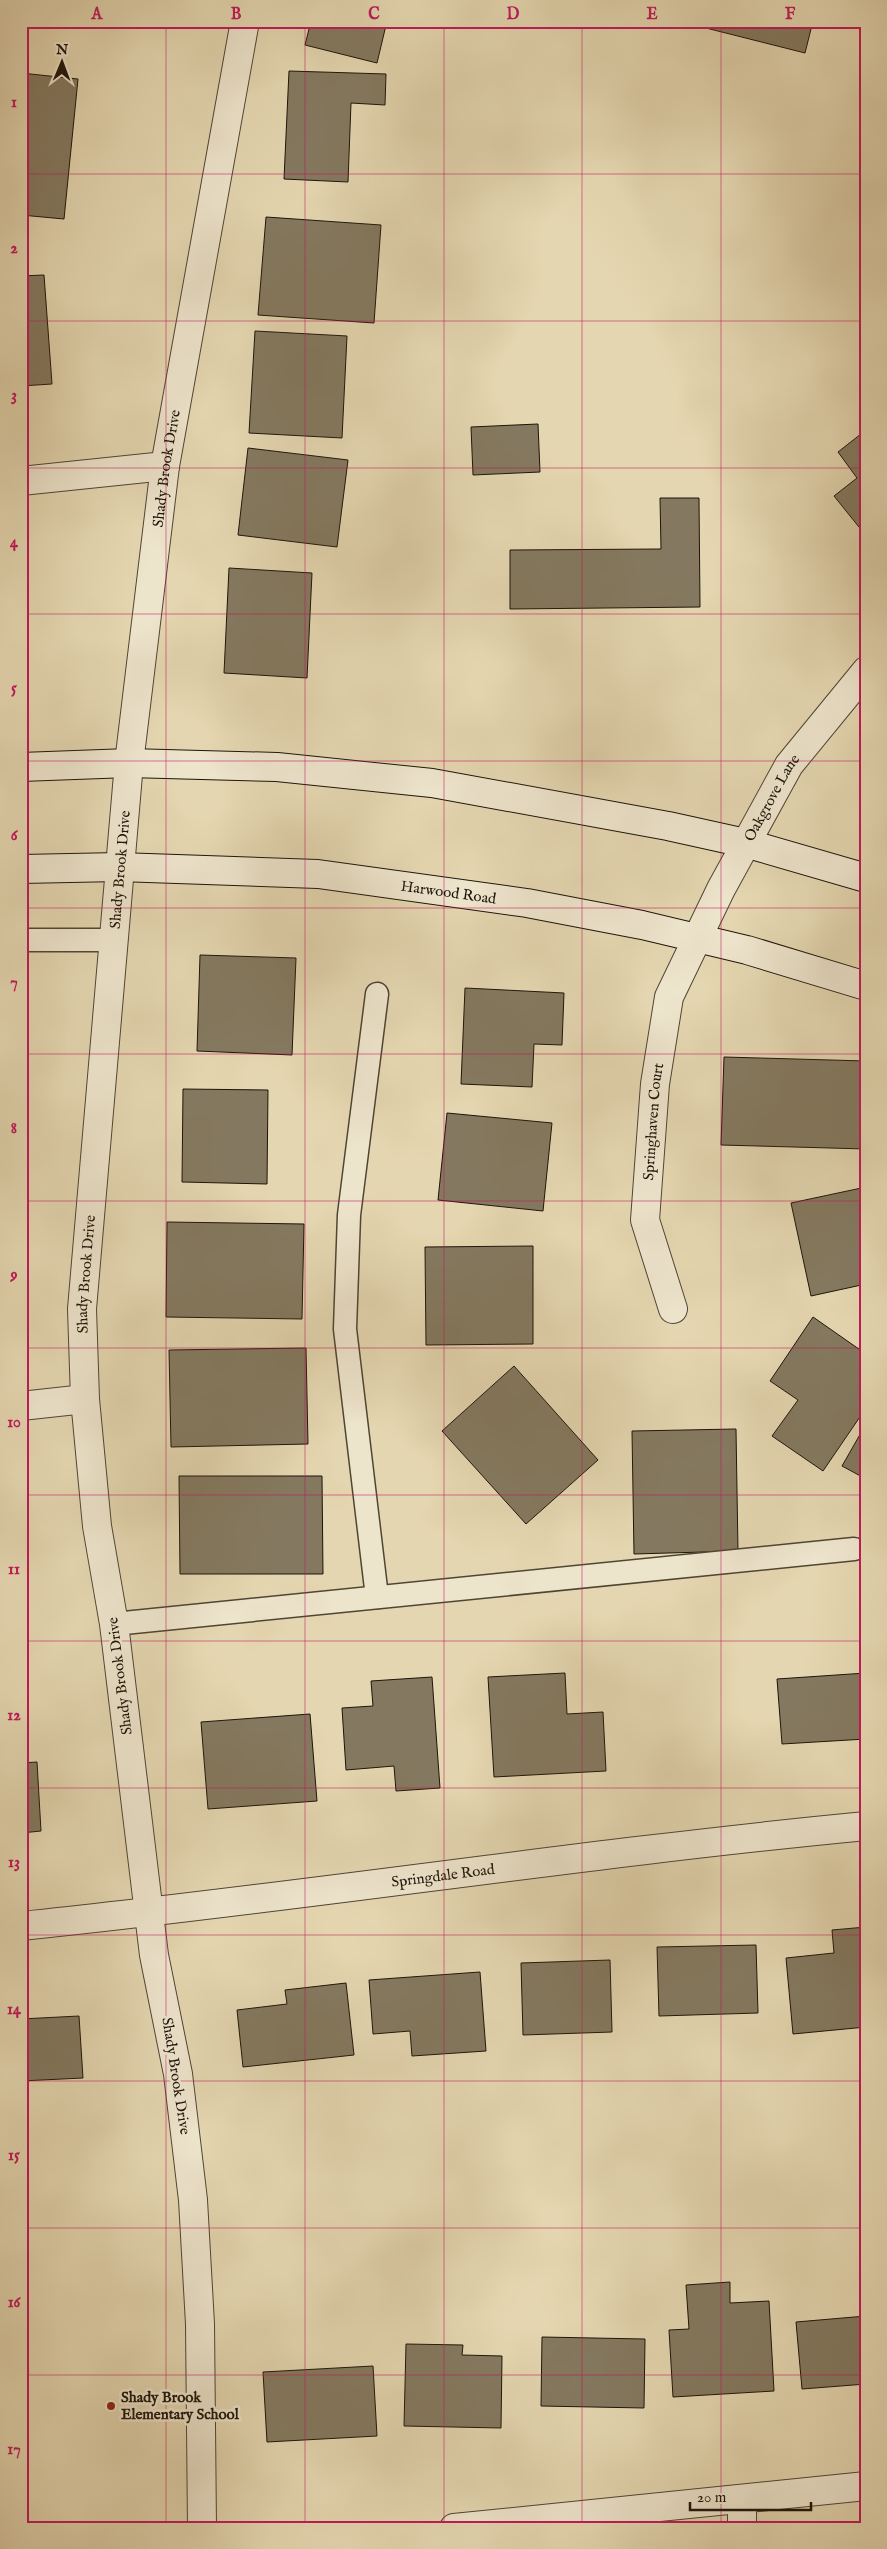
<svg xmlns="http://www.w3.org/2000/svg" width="887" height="2549" font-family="'IM FELL English',serif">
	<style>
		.building { fill: #847960; stroke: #1d150a }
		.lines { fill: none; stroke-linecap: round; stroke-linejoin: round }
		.service-casing { stroke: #4f4534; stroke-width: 25 }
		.minor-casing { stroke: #4f4534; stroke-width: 30 }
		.tertiary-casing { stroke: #4f4534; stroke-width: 30 }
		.secondary-casing { stroke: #1d150a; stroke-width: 30 }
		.service { stroke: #ede4cc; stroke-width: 22 }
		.minor { stroke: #ede4cc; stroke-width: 28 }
		.tertiary { stroke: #ede4cc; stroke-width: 28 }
		.secondary { stroke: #ede4cc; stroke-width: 28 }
		.grid { fill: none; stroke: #c2185b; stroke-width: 1; stroke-opacity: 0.55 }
		.poi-dot { fill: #8f2418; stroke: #ede4cc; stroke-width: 2 }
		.labels { text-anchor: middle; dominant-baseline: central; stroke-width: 5; stroke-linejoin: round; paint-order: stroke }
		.street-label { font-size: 15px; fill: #1d150a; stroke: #ede4cc }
		.poi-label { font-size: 15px; font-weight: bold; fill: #1d150a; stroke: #ede4cc; text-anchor: start }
		.neatline { fill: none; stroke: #c2185b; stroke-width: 2 }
		.grid-label { font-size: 16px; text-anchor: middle; font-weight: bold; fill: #c2185b }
	</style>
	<rect width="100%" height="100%" fill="#e4d6b0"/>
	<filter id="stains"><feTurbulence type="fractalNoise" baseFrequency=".004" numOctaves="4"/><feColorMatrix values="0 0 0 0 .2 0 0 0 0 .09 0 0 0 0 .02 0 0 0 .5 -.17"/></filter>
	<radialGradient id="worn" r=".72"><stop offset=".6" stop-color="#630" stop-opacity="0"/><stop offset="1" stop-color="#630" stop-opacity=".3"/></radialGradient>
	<!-- building -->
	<g class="building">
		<path d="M311 21H387L377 63 305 45Z"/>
		<path d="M695 21H813L805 53 694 25Z"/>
		<path d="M289 71 386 74 385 105 351 103 348 182 284 179Z"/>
		<path d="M21 73 78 79 64 219 21 215Z"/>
		<path d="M266 217 381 225 374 323 258 315Z"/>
		<path d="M44 275 52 384 21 386V276Z"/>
		<path d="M255 331 347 336 342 438 249 433Z"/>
		<path d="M538 424 540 472 473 475 471 427Z"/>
		<path d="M866 430V530L863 532 834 496 857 478 838 452Z"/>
		<path d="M248 448 348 460 337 547 238 535Z"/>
		<path d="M660 498H699L700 607 510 609V550L661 549Z"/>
		<path d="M229 568 312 573 307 678 224 673Z"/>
		<path d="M200 955 296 958 292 1055 197 1051Z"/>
		<path d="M465 988 564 993 562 1045 534 1044 532 1087 461 1084Z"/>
		<path d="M724 1057 866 1061V1149L721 1145Z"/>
		<path d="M183 1089 268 1090 267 1184 182 1182Z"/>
		<path d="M447 1113 552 1123 543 1211 438 1200Z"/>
		<path d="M866 1187V1284L811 1296 791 1203Z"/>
		<path d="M167 1222 304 1224 302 1319 166 1317Z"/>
		<path d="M533 1246V1344L426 1345 425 1247Z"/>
		<path d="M813 1317 866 1354V1408L823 1471 772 1436 798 1400 770 1381Z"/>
		<path d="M306 1348 308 1444 171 1447 169 1350Z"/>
		<path d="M514 1366 598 1460 526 1524 442 1431Z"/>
		<path d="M866 1424V1479L842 1466Z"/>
		<path d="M736 1429 738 1551 634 1554 632 1431Z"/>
		<path d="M179 1476H322L323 1574H180Z"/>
		<path d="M565 1673 567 1714 603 1712 606 1771 494 1777 488 1677Z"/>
		<path d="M866 1673V1739L782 1744 777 1679Z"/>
		<path d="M432 1677 440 1788 396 1791 394 1766 346 1770 342 1708 373 1706 371 1681Z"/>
		<path d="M310 1714 317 1801 208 1809 201 1722Z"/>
		<path d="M37 1762 41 1831 21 1833V1763Z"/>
		<path d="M866 1927V2027L793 2034 786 1958 834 1953 832 1930Z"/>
		<path d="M756 1945 758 2013 659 2016 657 1947Z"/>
		<path d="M610 1960 612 2032 523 2035 521 1963Z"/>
		<path d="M480 1972 486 2051 412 2056 410 2031 373 2034 369 1980Z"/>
		<path d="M346 1983 354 2055 243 2067 237 2010 287 2004 285 1990Z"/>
		<path d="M79 2016 83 2078 21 2081V2019Z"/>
		<path d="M730 2282V2303L769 2301 774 2391 673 2397 669 2330 689 2329 686 2285Z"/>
		<path d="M866 2316V2384L802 2389 796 2322Z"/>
		<path d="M542 2337 645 2339 644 2408 541 2406Z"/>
		<path d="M406 2344 463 2345 462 2355 502 2356 501 2428 404 2426Z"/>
		<path d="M373 2366 377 2436 267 2442 263 2372Z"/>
	</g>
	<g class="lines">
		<!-- service casing -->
		<g class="service-casing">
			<g id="service">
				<path d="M21 940H113"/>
				<path d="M377 1597 345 1329 349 1215 377 994"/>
				<path d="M114 1624 854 1549"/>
			</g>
		</g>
		<!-- minor casing -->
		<g class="minor-casing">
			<g id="minor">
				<path d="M21 481 165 466"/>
				<path id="s1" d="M673 1309 645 1220 655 1084 669 997 721 889 789 765 866 671"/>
				<path d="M21 1406 85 1399"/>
				<path id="s2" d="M21 1926C303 1897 584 1853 866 1826"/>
				<path d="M454 2528 866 2486"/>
				<path d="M742 2528V2500"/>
			</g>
		</g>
		<!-- tertiary casing -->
		<g class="tertiary-casing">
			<g id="tertiary">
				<path id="s3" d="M202 2528 200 2324 193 2200 178 2074 154 1955 114 1624 97 1526 85 1399 82 1309 129 763 165 466 245 21"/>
			</g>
		</g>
		<!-- secondary casing -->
		<g class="secondary-casing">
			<g id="secondary">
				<path d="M21 767 129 763 277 767 432 783 668 826 745 843 866 878"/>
				<path id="s4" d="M21 869 119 867 318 874 527 903 642 925 747 950 866 986"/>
			</g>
		</g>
		<!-- service -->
		<use href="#service" class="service"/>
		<!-- minor -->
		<use href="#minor" class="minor"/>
		<!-- tertiary -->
		<use href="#tertiary" class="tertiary"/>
		<!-- secondary -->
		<use href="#secondary" class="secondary"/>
	</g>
	<!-- grid -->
	<path class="grid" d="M166 21V2528M305 21V2528M444 21V2528M582 21V2528M721 21V2528M21 174H866M21 321H866M21 468H866M21 614H866M21 761H866M21 908H866M21 1054H866M21 1201H866M21 1348H866M21 1495H866M21 1641H866M21 1788H866M21 1935H866M21 2081H866M21 2228H866M21 2375H866"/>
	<!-- markers -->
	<circle class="poi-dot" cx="111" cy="2406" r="5"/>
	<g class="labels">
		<!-- street labels -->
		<g class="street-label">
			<text stroke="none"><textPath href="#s3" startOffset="2072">Shady Brook Drive</textPath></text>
			<text stroke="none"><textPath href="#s1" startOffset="542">Oakgrove Lane</textPath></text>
			<text stroke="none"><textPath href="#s3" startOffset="1668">Shady Brook Drive</textPath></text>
			<text stroke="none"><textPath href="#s4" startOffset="429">Harwood Road</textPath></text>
			<text stroke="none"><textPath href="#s1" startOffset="192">Springhaven Court</textPath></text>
			<text stroke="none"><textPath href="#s3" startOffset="1262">Shady Brook Drive</textPath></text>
			<text transform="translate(120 1676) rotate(-97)">Shady Brook Drive</text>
			<text stroke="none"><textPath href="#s2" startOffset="425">Springdale Road</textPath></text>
			<text transform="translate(176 2076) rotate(81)">Shady Brook Drive</text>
		</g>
		<!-- poi labels -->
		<g class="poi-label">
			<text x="121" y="2397">Shady Brook<tspan x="121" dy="17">Elementary School</tspan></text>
		</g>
	</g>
	<!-- margin -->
	<rect width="887" height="2549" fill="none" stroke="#e4d6b0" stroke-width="55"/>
	<!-- north arrow -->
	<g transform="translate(62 62) rotate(1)" stroke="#ede4cc" stroke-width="4" paint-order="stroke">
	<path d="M0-4L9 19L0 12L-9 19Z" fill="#1d150a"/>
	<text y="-8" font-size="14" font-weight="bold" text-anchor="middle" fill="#1d150a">N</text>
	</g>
	<!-- scale -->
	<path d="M690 2502v8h121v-8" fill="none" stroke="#1d150a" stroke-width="2.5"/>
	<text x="697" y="2502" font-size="15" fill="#1d150a" stroke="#ede4cc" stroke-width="4" paint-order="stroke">20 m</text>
	<rect x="28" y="28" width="832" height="2494" class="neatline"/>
	<g class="grid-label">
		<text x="97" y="19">A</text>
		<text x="236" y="19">B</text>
		<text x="374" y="19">C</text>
		<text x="513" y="19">D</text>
		<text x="652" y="19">E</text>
		<text x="790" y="19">F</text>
		<text x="14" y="107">1</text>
		<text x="14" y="253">2</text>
		<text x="14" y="400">3</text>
		<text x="14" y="547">4</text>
		<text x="14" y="693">5</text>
		<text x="14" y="840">6</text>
		<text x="14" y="987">7</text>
		<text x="14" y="1133">8</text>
		<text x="14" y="1280">9</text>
		<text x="14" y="1427">10</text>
		<text x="14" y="1574">11</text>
		<text x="14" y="1720">12</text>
		<text x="14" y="1867">13</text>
		<text x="14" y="2014">14</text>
		<text x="14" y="2160">15</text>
		<text x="14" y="2307">16</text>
		<text x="14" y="2454">17</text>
	</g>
	<rect width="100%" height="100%" filter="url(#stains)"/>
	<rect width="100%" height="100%" fill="url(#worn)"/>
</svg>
